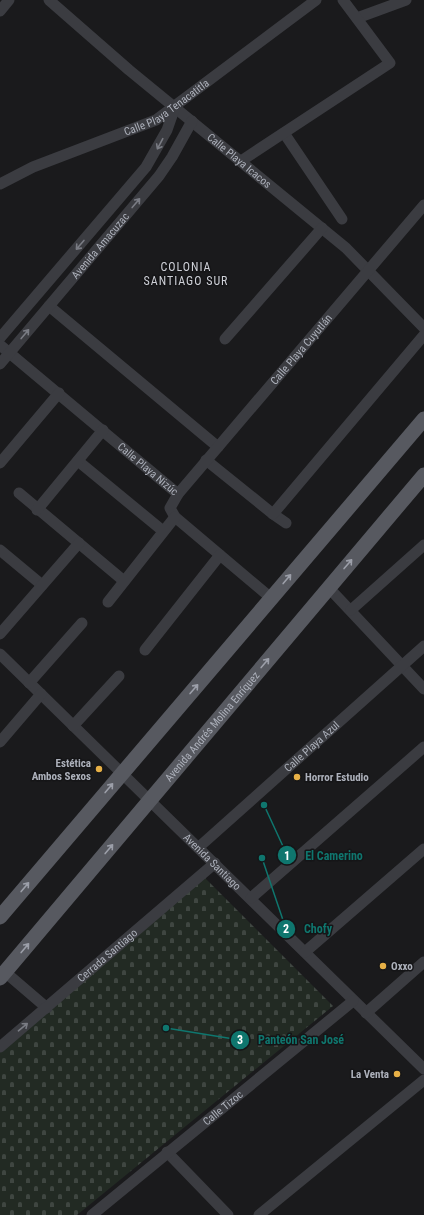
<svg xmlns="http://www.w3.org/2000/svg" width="424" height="1215" font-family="'Roboto Condensed',sans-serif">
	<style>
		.cemetery { fill: url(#cemetery-stones) }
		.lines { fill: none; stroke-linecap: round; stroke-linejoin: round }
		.minor { stroke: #3b3c41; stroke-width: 11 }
		.major { stroke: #575960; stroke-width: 15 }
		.oneway { stroke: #7a7c84 }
		.oneway2 { stroke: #9c9fa9 }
		.poi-dot { fill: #e7b046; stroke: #151517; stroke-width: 1.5 }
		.labels { text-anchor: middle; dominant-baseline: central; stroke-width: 3; stroke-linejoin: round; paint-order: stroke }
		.street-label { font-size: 11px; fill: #adb1bb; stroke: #151517 }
		.poi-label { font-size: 11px; font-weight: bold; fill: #adb1bb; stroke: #151517; text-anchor: end }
		.neighbourhood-label { font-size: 12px; letter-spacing: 1px; fill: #ced0d7; stroke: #151517 }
		.leader { fill: none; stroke: #0f766e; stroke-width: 1.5 }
		.callout-dot { fill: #0f766e; stroke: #151517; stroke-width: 1.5 }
		.mark-label { font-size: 12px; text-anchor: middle; font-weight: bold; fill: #fff }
		.callout-label { font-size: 12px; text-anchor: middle; font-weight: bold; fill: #0f766e; stroke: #151517; stroke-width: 3; stroke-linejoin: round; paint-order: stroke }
	</style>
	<defs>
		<pattern id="cemetery-stones" width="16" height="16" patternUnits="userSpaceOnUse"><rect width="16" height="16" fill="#222a23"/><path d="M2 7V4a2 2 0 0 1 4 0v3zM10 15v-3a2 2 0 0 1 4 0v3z" fill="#3f4641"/></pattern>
	</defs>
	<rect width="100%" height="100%" fill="#1a1a1c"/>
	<!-- cemetery -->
	<path class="cemetery" d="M204 877 333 1006 77 1215H0V1050Z"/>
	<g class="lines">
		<!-- minor -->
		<g class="minor">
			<path id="s1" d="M49 0 129 70 346 248 424 328"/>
			<path d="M0 11 9 0"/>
			<path d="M357 18 406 0"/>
			<path d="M284 133 342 219"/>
			<path d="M241 161 390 63 343 0"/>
			<path id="s2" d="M0 184 33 167 156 120 316 0"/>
			<path d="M49 306 218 447"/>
			<path d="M0 338 146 167 167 130 175 107"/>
			<path d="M225 339 322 228"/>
			<path id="s3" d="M0 345 178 494"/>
			<path id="s4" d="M0 364 159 176 172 157 192 121"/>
			<path d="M206 460 273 514 286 523"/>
			<path d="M78 461 163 531"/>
			<path d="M0 463 59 393"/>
			<path d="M19 493 124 581"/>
			<path d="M37 510 103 430"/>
			<path d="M273 514 424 335"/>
			<path d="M0 550 42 585"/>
			<path d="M328 587 424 689"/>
			<path id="s5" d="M271 598 175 517 170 508 178 494 218 447 424 205"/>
			<path d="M108 602 175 517"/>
			<path d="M351 610 424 545"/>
			<path d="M0 634 79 543"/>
			<path d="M145 650 220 555"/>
			<path id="s6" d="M0 654 424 1069"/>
			<path d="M29 683 82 623"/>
			<path d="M73 726 119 676"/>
			<path d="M0 742 41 694"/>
			<path id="s7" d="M199 847 424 646"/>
			<path d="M251 898 424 747"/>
			<path d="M305 952 424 849"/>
			<path d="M5 972 47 1008"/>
			<path d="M366 1013 424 962"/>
			<path id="s8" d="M0 1047 215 863"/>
			<path d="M167 1152 228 1215"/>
			<path id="s9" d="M92 1215 353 1001"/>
			<path d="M259 1215 424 1080"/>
		</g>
		<!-- major -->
		<g class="major">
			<path d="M0 917 424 419"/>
			<path id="s10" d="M0 978 424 475"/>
		</g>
	</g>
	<!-- one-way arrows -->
	<defs><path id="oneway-shaft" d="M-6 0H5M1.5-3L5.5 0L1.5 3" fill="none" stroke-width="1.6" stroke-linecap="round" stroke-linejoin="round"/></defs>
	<g class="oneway">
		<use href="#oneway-shaft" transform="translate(160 144) rotate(118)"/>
		<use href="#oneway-shaft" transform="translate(136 203) rotate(-50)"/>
		<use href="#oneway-shaft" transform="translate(80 245) rotate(131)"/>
		<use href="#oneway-shaft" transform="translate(25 334) rotate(-50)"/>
		<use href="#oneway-shaft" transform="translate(23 1027) rotate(-40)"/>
	</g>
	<g class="oneway2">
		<use href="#oneway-shaft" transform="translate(348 564) rotate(-49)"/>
		<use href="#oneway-shaft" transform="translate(287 579) rotate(-50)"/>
		<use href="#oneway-shaft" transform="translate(265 663) rotate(-50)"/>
		<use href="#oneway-shaft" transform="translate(194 689) rotate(-49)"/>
		<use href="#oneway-shaft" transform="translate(109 788) rotate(-50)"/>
		<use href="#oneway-shaft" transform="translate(109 849) rotate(-50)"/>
		<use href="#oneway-shaft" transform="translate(25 887) rotate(-50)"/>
		<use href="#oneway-shaft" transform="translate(25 948) rotate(-50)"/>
	</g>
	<!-- markers -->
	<g class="poi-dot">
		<circle cx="99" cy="769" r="4"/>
		<circle cx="297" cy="777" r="4"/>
		<circle cx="383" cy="966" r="4"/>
		<circle cx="397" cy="1074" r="4"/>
	</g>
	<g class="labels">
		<!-- street labels -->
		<g class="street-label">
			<text stroke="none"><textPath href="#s2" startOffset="184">Calle Playa Tenacatitla</textPath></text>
			<text stroke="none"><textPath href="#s1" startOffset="249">Calle Playa Icacos</textPath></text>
			<text stroke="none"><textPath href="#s4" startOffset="155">Avenida Amacuzac</textPath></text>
			<text stroke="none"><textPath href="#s5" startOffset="342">Calle Playa Cuyutlán</textPath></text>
			<text stroke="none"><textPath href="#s3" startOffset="193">Calle Playa Nizúc</textPath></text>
			<text stroke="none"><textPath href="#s10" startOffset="329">Avenida Andrés Molina Enríquez</textPath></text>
			<text stroke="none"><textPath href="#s7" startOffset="151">Calle Playa Azul</textPath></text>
			<text stroke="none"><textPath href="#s6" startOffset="297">Avenida Santiago</textPath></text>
			<text stroke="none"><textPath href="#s8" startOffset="141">Cerrada Santiago</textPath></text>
			<text stroke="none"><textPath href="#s9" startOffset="169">Calle Tizoc</textPath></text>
		</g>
		<!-- poi labels -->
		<g class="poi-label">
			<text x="91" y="763">Estética<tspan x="91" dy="13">Ambos Sexos</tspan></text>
			<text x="305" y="777" text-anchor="start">Horror Estudio</text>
			<text x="391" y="966" text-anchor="start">Oxxo</text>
			<text x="389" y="1074">La Venta</text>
		</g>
		<!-- neighbourhood labels -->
		<g class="neighbourhood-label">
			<text x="186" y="267">COLONIA<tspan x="186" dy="14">SANTIAGO SUR</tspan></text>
		</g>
	</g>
	<!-- callouts -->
	<path class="leader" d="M264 805L287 855M262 858L286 929M166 1028L240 1040"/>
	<g class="callout-dot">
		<circle cx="264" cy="805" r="4"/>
		<circle cx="262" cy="858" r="4"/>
		<circle cx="166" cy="1028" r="4"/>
		<circle cx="287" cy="855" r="10"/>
		<circle cx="286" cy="929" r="10"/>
		<circle cx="240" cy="1040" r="10"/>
	</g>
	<g class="mark-label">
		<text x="287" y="860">1</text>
		<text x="286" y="933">2</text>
		<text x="240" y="1044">3</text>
	</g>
	<g class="callout-label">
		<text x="334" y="860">El Camerino</text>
		<text x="318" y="933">Chofy</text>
		<text x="301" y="1044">Panteón San José</text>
	</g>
</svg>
